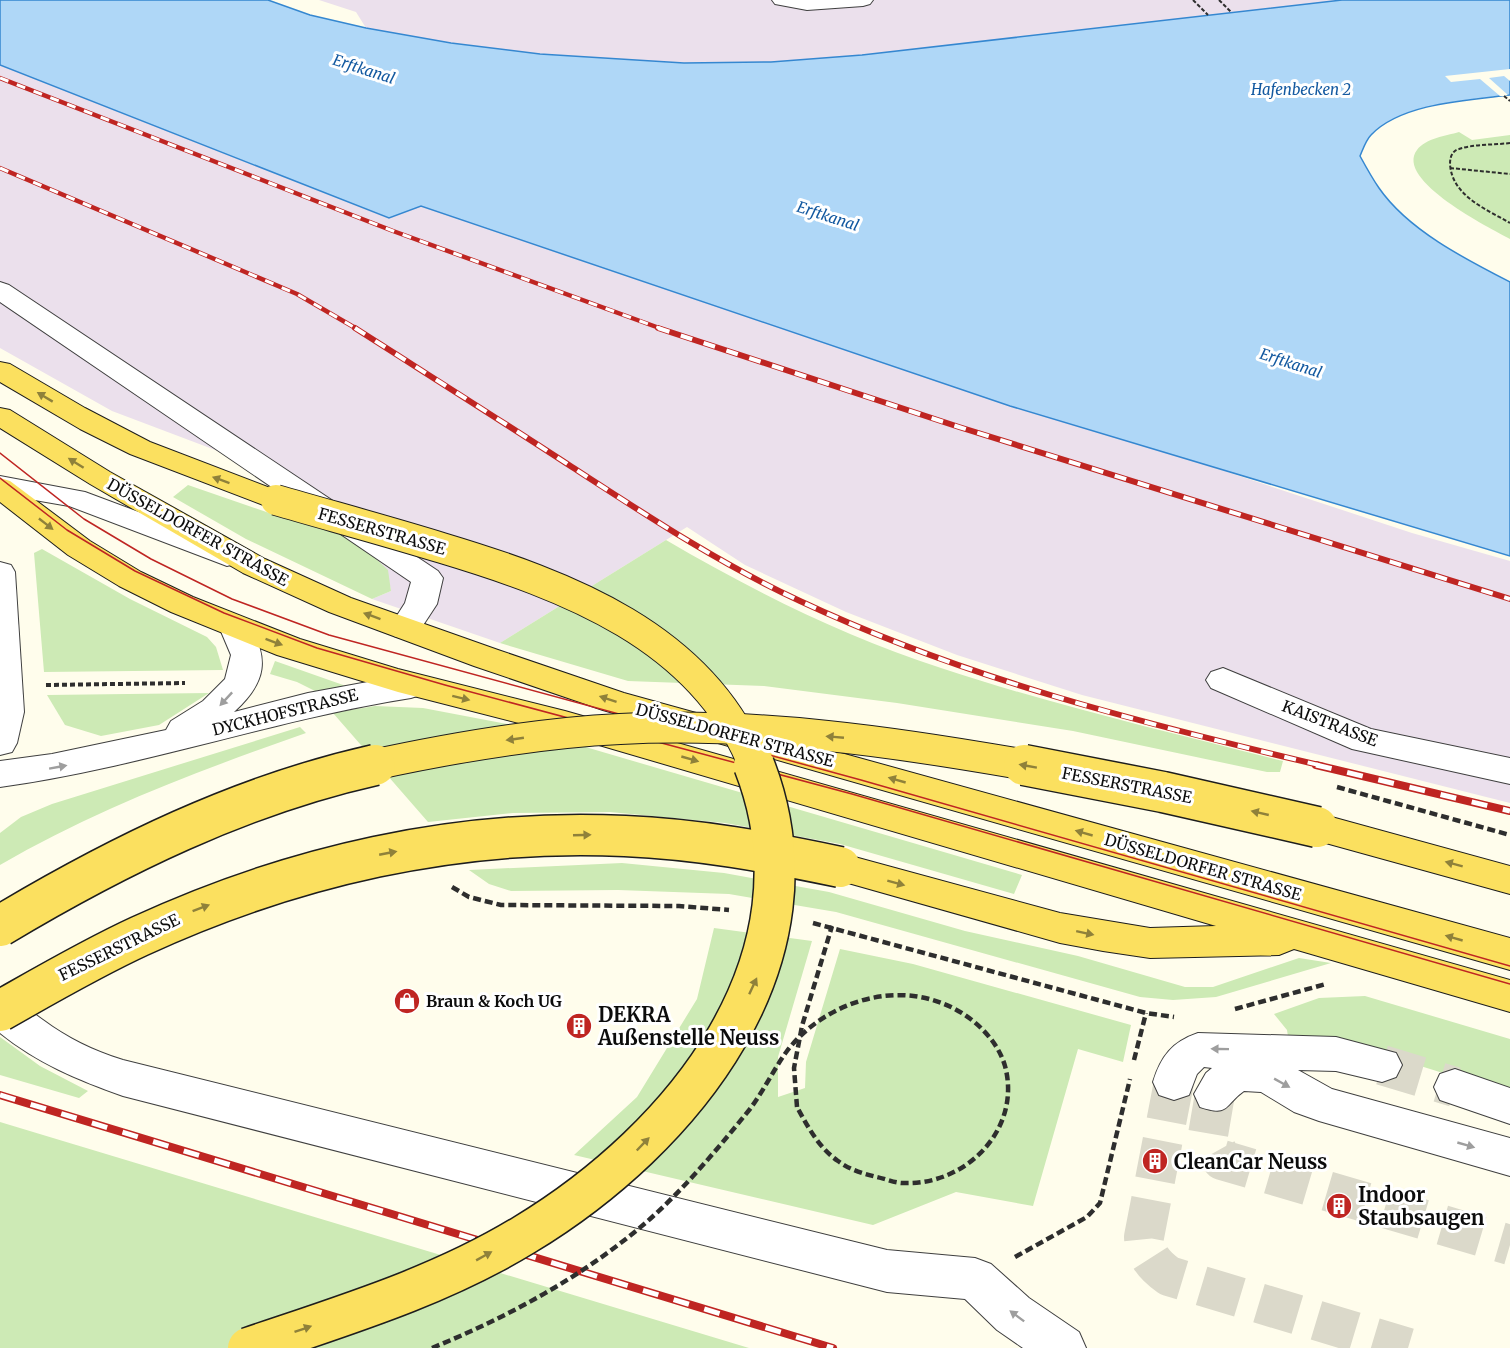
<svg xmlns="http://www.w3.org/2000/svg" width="1510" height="1348" font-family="Merriweather,serif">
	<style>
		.industrial { fill: #ebe0ec }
		.green { fill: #cdeab5 }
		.water { fill: #afd7f7; stroke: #3587d0; stroke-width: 1.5 }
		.pier { fill: #fffdec }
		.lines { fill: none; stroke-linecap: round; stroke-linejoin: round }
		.minor-tunnel { stroke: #dbd9ca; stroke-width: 40; stroke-dasharray: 40 20; stroke-linecap: butt }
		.minor-casing { stroke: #3f3f3f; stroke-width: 2 }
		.major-casing { stroke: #1d1d1d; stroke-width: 2 }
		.path-far2 { stroke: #2e2e2e; stroke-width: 2; stroke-dasharray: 4 2; stroke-linecap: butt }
		.path-far1 { stroke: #2e2e2e; stroke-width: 4; stroke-dasharray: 5 3; stroke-linecap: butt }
		.path { stroke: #2e2e2e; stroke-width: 4.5; stroke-dasharray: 8 4; stroke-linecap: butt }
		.minor { fill: #fff; fill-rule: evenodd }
		.major { fill: #fbe05f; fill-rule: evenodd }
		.tram { stroke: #bf2522; stroke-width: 1.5 }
		.rail-far2-casing { stroke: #bf2522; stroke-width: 4.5 }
		.rail-far1-casing { stroke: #bf2522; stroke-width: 6 }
		.rail-casing { stroke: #bf2522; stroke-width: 8 }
		.rail-far2 { stroke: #fff; stroke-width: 3; stroke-dasharray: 9; stroke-linecap: butt }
		.rail-far1 { stroke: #fff; stroke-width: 4; stroke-dasharray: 12; stroke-linecap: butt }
		.rail { stroke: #fff; stroke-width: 5; stroke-dasharray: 16; stroke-linecap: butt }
		.major-bridge-far1-casing { stroke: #1d1d1d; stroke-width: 32; stroke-linecap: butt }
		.major-bridge-casing { stroke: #1d1d1d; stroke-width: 43; stroke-linecap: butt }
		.path-bridge { stroke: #2e2e2e; stroke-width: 4.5; stroke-dasharray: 8 4; stroke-linecap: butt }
		.major-bridge-far1 { stroke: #fbe05f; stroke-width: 30 }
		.major-bridge { stroke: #fbe05f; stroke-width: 40 }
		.oneway { fill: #8f813a }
		.oneway2 { fill: #9e9e9e }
		.labels { text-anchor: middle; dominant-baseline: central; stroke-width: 6; stroke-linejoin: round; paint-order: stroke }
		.far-water-label { font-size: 15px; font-style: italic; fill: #1359a0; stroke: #fff }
		.street-label { font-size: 16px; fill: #0c0c0c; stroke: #fff }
		.poi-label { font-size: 16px; font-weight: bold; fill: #0c0c0c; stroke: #fff; text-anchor: start }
		.near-poi-label { font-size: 20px; font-weight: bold; fill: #0c0c0c; stroke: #fff; text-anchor: start }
	</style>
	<rect width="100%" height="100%" fill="#fffdec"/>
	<!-- industrial -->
	<g class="industrial">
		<path d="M319 0H1342L862 55 771 62 684 63 540 54 451 43 366 28 356 12Z"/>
		<path d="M0 65 388 218 421 206 1412 533 1510 561V803L1082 695 957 655 846 612 745 565 687 527 500 643 372 599 391 591 387 570 355 539 239 459 112 411 0 348Z"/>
	</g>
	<!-- green -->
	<g class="green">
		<path d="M1459 132 1472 140 1510 135V239C1490 228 1394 180 1417 150 1426 138 1446 136 1459 132Z"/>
		<path d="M188 485 278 516 355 539 388 570 391 591 372 599 246 539 173 497Z"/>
		<path d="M666 540C753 591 845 637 941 668 1053 705 1168 732 1283 761L1280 772H1267L1073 731 897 703 764 686 628 681 500 643Z"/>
		<path d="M42 549 130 599 207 637 216 647 223 670 44 672 34 553Z"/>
		<path d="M275 661 346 686 319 693 297 682 270 674Z"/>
		<path d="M209 693 159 725 101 736 65 725 47 695Z"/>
		<path d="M375 706 423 708 507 724 1022 875 1014 894 840 844 725 823 610 812 513 813 428 822 333 713Z"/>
		<path d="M300 727 306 733C201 770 96 809 0 865V833L21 817 52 804Z"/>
		<path d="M622 863 724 873 829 892 965 931 1078 956 1185 987H1213L1299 958 1331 963 1216 997 1173 1000 1140 997 836 912 729 894 618 890 511 891 489 884 469 870Z"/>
		<path d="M714 928 812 941 778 1057V1097L805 1088 806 1062 840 949 913 964 1131 1025 1123 1062 1078 1049 1033 1206 956 1192 873 1225 574 1155 637 1097 697 999Z"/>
		<path d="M1365 996 1510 1039V1094L1363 1048 1289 1043 1287 1030 1274 1014 1319 998Z"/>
		<path d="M0 1037 40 1066 88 1091 79 1098 0 1075Z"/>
		<path d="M0 1122 749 1348H0Z"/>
	</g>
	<!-- water -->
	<path class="water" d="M0 0H268L310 15 366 28 451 43 540 54 684 63 771 62 862 55 1342 0H1510V95C1469 100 1401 103 1371 135 1366 140 1363 149 1360 156 1366 167 1372 178 1379 188 1408 230 1465 259 1510 282V556L1010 406 421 206 389 218 0 65Z"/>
	<!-- pier -->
	<path class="pier" d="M1510 69V81L1504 76 1489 78 1508 95 1504 96H1500L1480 79 1451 82 1445 76Z"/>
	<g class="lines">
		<!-- minor-tunnel -->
		<g class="minor-tunnel">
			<path d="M1382 1065 1455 1087"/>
			<path d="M1174 1082 1144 1237C1145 1255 1155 1266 1169 1276L1408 1348"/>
			<path d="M1215 1094 1208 1135 1222 1160 1510 1245"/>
		</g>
		<!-- minor casing -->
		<g class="minor-casing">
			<g id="minor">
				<path d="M772 0H873L870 4 863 6 807 10 775 4Z"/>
				<path d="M0 282 9 285 438 571 443 578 437 604 416 636 405 639 394 636 389 628 405 603 411 582 0 302Z"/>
				<path d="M0 476 85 492 238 549 242 556 238 563 227 566 69 506 0 494Z"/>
				<path d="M0 562 11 565 15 572 24 712 17 743 12 752 0 755Z"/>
				<path d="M236 618 247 621C270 658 267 682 234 712L308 693 411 674 423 678 428 686 423 694 411 698C272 720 139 768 0 787V761L52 754 166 730 171 721 203 701 225 679 231 655 220 629 225 621Z"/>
				<path d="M1223 668 1371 729 1510 758V784L1352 749 1211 688 1206 680 1211 672Z"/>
				<path d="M0 991C17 997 28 1010 43 1020 67 1038 94 1051 123 1060L887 1250 975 1258 991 1264 1029 1298 1079 1332 1086 1348H1023L997 1330 965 1299 887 1292 123 1096C78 1080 37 1063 0 1033Z"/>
				<path d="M1198 1033 1336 1037 1396 1053 1402 1065 1396 1077 1382 1082 1336 1071 1298 1070 1332 1089 1510 1138V1176L1319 1121 1294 1112 1261 1092 1244 1091C1224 1105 1230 1117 1200 1107L1194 1094 1206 1073 1212 1068 1204 1067 1197 1074 1189 1095 1174 1100 1159 1095 1153 1082C1161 1056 1172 1042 1198 1033Z"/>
				<path d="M1455 1069 1510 1088V1124L1440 1100 1434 1087 1440 1074Z"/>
			</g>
		</g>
		<!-- major casing -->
		<g class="major-casing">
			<g id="major">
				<path d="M0 362 10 364 85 408 150 442 286 494 291 500 286 506 276 509 266 506 130 454 80 429 0 382Z"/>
				<path d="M0 408 10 410 110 472 265 559 351 598 498 650 624 693 1510 938V970L603 710 474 666 329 612 243 573 90 484 0 428Z"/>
				<path d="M0 478 10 481 90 541 141 572 193 597 300 639 398 669 565 711 1510 980V1012L1294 949 1279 955 1150 958 1103 951 1060 943 827 877 822 867 827 857 840 853 1060 913 1150 928 1216 926 565 735 398 692 277 655 171 612 119 586 68 555 0 502Z"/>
				<path d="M1317 813 1510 866V894L1304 837 1299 827 1304 817Z"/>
			</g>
		</g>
		<!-- path-far2 -->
		<g class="path-far2">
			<path d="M1193 0 1208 15"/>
			<path d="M1219 0 1231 12"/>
			<path d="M1504 96 1510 101"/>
			<path d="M1510 143C1494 145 1474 144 1459 149 1452 151 1450 157 1450 164 1452 196 1486 209 1510 223"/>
			<path d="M1450 168 1510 174"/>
		</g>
		<!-- path-far1 -->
		<path class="path-far1" d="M46 685 185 683"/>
		<!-- path -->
		<g class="path">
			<path d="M1337 787 1510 835"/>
			<path d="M452 887 469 897 501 905 679 906 729 910"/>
			<path d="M813 923 1146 1013 1174 1017"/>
			<path d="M1235 1009 1326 984"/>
			<path d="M1134 1060 1146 1013"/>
			<path d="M797 1107 794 1068 802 1026 832 926"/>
			<path d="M1015 1257 1087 1217 1100 1203 1130 1079"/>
		</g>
		<!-- minor -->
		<use href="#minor" class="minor"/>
		<!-- major -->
		<use href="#major" class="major"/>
		<!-- tram -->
		<g class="tram">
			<path d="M0 453 84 519 151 559 232 599 329 635 861 780 1510 966"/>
			<path d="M0 478 67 530 135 571 224 613 317 648 445 685 852 794 1510 984"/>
		</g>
		<!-- rail-far2 casing -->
		<g class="rail-far2-casing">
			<g id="rail-far2">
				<path d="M0 78 393 231 662 329"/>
				<path d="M0 168 297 294 357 329"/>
			</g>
		</g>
		<!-- rail-far1 casing -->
		<g class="rail-far1-casing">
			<g id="rail-far1">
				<path d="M355 328C427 374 500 420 572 467 646 515 720 564 800 601 966 679 1145 724 1323 766"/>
				<path d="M658 328 959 427 1510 599"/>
			</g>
		</g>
		<!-- rail casing -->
		<g class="rail-casing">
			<g id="rail">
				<path d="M1316 765 1510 811"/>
				<path d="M0 1095 833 1348"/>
			</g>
		</g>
		<!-- rail-far2 -->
		<use href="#rail-far2" class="rail-far2"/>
		<!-- rail-far1 -->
		<use href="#rail-far1" class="rail-far1"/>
		<!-- rail -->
		<use href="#rail" class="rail"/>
		<!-- major-bridge-far1 casing -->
		<g class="major-bridge-far1-casing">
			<g id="major-bridge-far1">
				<path d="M276 500C331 516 387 531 442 548 565 585 703 636 754 766"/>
				<path d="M368 766C451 748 535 733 620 729 759 722 896 742 1032 766"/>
			</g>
		</g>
		<!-- major-bridge casing -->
		<g class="major-bridge-casing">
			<g id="major-bridge">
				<path d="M1024 765 1163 792 1317 827"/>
				<path d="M0 926C117 856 241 795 375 765"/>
				<path d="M0 1011C46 985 92 958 140 936 292 866 457 828 625 836 697 839 769 852 840 867"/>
				<path d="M248 1348C342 1316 439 1287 524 1235 683 1139 830 959 754 765"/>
			</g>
		</g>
		<!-- path-bridge -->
		<path class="path-bridge" d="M432 1348C510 1316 586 1275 650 1219 687 1186 719 1147 750 1109 764 1090 774 1069 787 1051 822 1005 889 981 944 1004 970 1014 997 1038 1005 1066 1022 1129 966 1186 903 1183 895 1183 886 1179 877 1177 864 1174 850 1170 838 1161 819 1148 808 1127 797 1107"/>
		<!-- major-bridge-far1 -->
		<use href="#major-bridge-far1" class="major-bridge-far1"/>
		<!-- major-bridge -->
		<use href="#major-bridge" class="major-bridge"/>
	</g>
	<!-- one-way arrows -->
	<defs><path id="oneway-solid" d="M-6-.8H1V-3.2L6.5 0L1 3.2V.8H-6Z" transform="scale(1.5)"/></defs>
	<g class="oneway">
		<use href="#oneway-solid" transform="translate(45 397) rotate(-149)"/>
		<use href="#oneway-solid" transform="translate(76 463) rotate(-148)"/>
		<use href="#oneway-solid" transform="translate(221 480) rotate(-160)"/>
		<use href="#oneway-solid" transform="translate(46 524) rotate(38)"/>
		<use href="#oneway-solid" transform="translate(372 616) rotate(-160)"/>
		<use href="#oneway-solid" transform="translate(274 642) rotate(20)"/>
		<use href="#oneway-solid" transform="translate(461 698) rotate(14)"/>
		<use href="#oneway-solid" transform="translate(608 699) rotate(-162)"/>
		<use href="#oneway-solid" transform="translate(835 737) rotate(-175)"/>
		<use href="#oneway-solid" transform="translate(515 739) rotate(172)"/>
		<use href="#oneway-solid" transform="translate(690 759) rotate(16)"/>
		<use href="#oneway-solid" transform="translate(1028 766) rotate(-170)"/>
		<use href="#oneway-solid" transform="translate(897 780) rotate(-164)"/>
		<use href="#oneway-solid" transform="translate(1260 813) rotate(-167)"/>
		<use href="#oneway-solid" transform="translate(1084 833) rotate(-164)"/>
		<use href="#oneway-solid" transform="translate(582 835) rotate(-2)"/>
		<use href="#oneway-solid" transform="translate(388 853) rotate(-11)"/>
		<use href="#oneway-solid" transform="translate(1454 864) rotate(-165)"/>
		<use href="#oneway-solid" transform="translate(896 883) rotate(15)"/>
		<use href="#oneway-solid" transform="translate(201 908) rotate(-21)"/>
		<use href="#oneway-solid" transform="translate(1085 933) rotate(12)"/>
		<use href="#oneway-solid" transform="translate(1454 938) rotate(-164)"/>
		<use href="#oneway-solid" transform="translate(753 986) rotate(-65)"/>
		<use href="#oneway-solid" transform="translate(643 1144) rotate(-46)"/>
		<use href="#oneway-solid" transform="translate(484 1256) rotate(-29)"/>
		<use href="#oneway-solid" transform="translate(303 1329) rotate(-19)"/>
	</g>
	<g class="oneway2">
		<use href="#oneway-solid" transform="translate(226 699) rotate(133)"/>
		<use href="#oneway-solid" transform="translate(58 767) rotate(-10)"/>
		<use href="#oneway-solid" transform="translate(1220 1049) rotate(-179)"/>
		<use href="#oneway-solid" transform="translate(1282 1083) rotate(29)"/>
		<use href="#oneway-solid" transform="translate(1466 1145) rotate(16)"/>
		<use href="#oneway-solid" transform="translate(1017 1316) rotate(-143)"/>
	</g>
	<!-- icons -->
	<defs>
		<g id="shop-disc" transform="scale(1.35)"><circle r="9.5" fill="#bf2522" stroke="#fff"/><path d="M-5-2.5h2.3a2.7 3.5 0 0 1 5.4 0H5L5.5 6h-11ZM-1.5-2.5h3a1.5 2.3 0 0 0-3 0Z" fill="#fff"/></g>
		<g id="building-disc" transform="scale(1.35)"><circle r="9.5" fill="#bf2522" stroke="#fff"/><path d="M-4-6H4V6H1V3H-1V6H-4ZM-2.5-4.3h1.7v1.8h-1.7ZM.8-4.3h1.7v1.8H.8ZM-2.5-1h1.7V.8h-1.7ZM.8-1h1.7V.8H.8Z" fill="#fff"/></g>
	</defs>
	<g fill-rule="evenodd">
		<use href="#shop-disc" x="407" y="1001"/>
		<use href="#building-disc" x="579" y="1026"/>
		<use href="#building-disc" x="1155" y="1161"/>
		<use href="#building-disc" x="1339" y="1206"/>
	</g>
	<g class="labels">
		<!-- far-water labels -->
		<g class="far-water-label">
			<text transform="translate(364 69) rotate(18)">Erftkanal</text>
			<text x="1301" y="89">Hafenbecken 2</text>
			<text transform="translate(828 216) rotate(18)">Erftkanal</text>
			<text transform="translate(1291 363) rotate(18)">Erftkanal</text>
		</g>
		<!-- street labels -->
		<g class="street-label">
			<text transform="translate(382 531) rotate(16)">FESSERSTRASSE</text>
			<text transform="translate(198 532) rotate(29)">DÜSSELDORFER STRASSE</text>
			<text transform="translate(285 712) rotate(-14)">DYCKHOFSTRASSE</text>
			<text transform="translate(1330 723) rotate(21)">KAISTRASSE</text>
			<text transform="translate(735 735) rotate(15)">DÜSSELDORFER STRASSE</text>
			<text transform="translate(1127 785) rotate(11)">FESSERSTRASSE</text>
			<text transform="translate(1203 867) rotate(16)">DÜSSELDORFER STRASSE</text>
			<text transform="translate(119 947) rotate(-26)">FESSERSTRASSE</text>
		</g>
		<!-- poi labels -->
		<g class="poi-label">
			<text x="426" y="1001">Braun &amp; Koch UG</text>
		</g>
		<!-- near-poi labels -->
		<g class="near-poi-label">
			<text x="598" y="1014">DEKRA<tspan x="598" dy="23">Außenstelle Neuss</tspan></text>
			<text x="1174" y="1161">CleanCar Neuss</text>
			<text x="1358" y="1194">Indoor<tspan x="1358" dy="23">Staubsaugen</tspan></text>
		</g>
	</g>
</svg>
